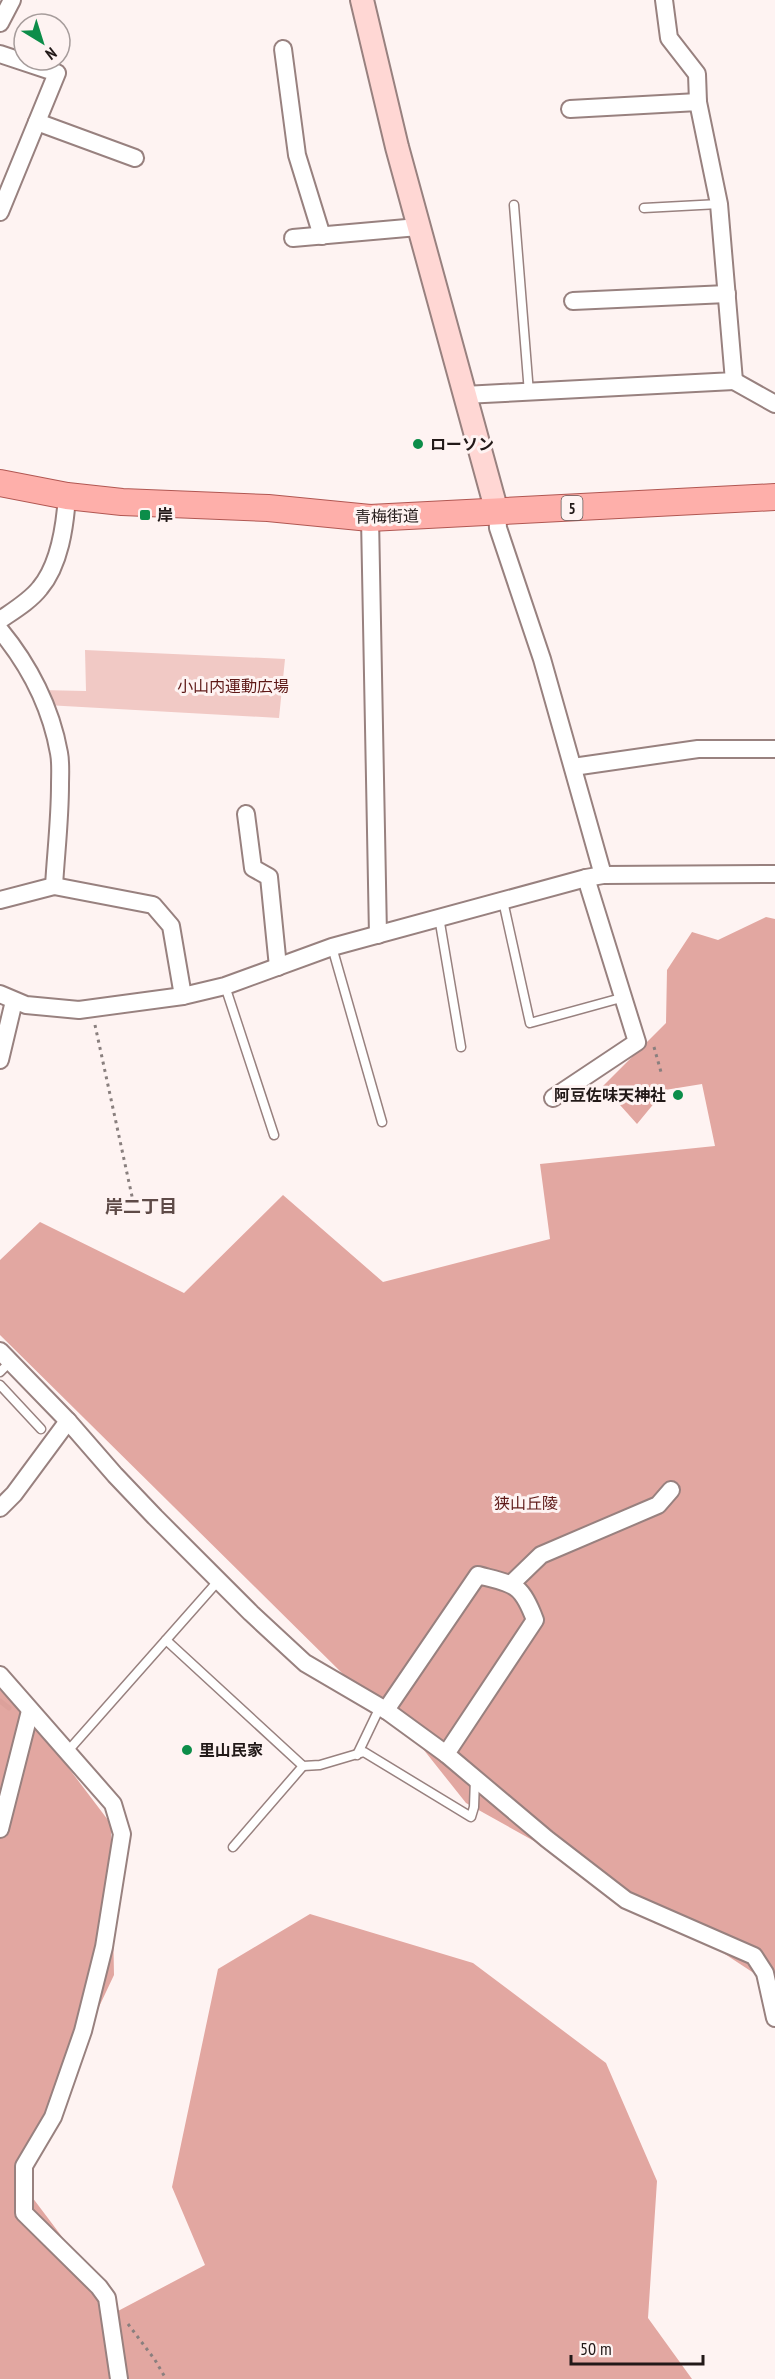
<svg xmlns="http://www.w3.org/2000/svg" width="775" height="2379" font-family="'PT Sans Narrow','Noto Sans JP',sans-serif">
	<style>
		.green { fill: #f1c9c5 }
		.forest { fill: #e2a7a1 }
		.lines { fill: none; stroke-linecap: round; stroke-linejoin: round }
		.stream { stroke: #dca19b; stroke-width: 5 }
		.lane-casing { stroke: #98817f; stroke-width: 11 }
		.street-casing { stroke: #98817f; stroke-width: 20 }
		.secondary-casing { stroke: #98817f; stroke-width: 26 }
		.primary-casing { stroke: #b15752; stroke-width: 28 }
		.path { stroke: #897f7e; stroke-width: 3; stroke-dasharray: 3 4.5; stroke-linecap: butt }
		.lane { stroke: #fff; stroke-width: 8 }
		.street { stroke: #fff; stroke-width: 16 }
		.secondary { stroke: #ffd7d4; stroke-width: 22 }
		.primary { stroke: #feafaa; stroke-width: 26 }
		.poi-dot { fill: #0c8d49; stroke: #fef3f2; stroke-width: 2 }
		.labels { text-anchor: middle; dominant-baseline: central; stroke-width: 6; stroke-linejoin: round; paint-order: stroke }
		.shield { fill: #fef3f2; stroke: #645a59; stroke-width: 1.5 }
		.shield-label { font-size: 15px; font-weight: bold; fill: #221918 }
		.poi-label { font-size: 16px; font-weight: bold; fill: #221918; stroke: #fef3f2; text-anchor: start }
		.street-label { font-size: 16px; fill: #221918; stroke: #fef3f2 }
		.park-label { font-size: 16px; fill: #5e1917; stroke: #fef3f2 }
		.neighbourhood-label { font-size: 18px; font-weight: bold; fill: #5e4a47; stroke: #fef3f2 }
	</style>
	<rect width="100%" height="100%" fill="#fef3f2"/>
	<!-- green -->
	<path class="green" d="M85 650 285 659 279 718 46 705 40 690 86 691Z"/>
	<!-- forest -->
	<g class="forest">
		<path d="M766 917 775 919V1987L702 1939 654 1923 602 1879 466 1803 404 1725 345 1676 0 1335V1260L40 1222 184 1293 283 1195 383 1282 550 1239 540 1164 715 1146 702 1084 665 1090 637 1124 603 1086 666 1023 667 970 692 932 718 940Z"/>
		<path d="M0 1690 36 1725 111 1824 114 1975 24 2166 29 2193 118 2311 205 2265 172 2187 218 1969 310 1914 473 1963 606 2063 657 2181 648 2318 692 2379H0Z"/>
	</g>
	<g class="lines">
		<!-- stream -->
		<path class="stream" d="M0 1701 9 1708"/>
		<!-- lane casing -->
		<g class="lane-casing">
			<g id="lane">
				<path d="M514 205 529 393"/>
				<path d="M644 208 719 204"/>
				<path d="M503 901 530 1023 621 998"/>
				<path d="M439 917 461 1047"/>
				<path d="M332 947 382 1122"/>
				<path d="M225 986 274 1135"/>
				<path d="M0 1372 10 1362"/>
				<path d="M0 1385 41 1429"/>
				<path d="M219 1580 166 1640 303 1766 320 1765 364 1752 471 1817 474 1807 475 1779"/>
				<path d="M67 1752 166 1640"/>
				<path d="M357 1755 380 1707"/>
				<path d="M233 1847 303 1766"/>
			</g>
		</g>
		<!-- street casing -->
		<g class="street-casing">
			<g id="street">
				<path d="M664 0 669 38 697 74 698 102"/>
				<path d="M0 23 12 0"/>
				<path d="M283 49 297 155 322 236"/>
				<path d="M0 54 57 73 0 212"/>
				<path d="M37 122 135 158"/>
				<path d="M293 238 418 227"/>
				<path d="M573 301 727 294"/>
				<path d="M734 381 775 404"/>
				<path d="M464 395 734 381 719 204 698 102 570 109"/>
				<path d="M497 512 498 528 542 659 603 875"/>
				<path d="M370 518 378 935"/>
				<path d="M0 620C13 611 30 601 40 588 60 564 65 526 67 496"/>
				<path d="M0 630C29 665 51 708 59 753 61 763 60 775 60 785 60 819 56 852 54 886L0 900"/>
				<path d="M573 767 698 749H775"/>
				<path d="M246 814 253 868 269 877 278 967"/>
				<path d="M54 886 153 905 171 926 183 996"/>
				<path d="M0 994 26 1005 79 1010 183 996 225 986 332 947 586 878 603 875 775 874"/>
				<path d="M0 1060 14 1001"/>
				<path d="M553 1098 637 1042 586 878"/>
				<path d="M0 1351 68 1421 115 1475 155 1517 251 1613 305 1663 387 1711 446 1754 547 1839 626 1900 754 1956 765 1973 775 2018"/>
				<path d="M0 1508 14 1494 68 1421"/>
				<path d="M511 1584 541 1555 658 1505 671 1490"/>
				<path d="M0 1675 113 1804 122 1834 104 1947 83 2031 53 2117 24 2166V2213L99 2287 107 2298 119 2379"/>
				<path d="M387 1711 390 1704 478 1575C515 1585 521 1583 535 1620L446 1754"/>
				<path d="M0 1829 30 1711"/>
			</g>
		</g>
		<!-- secondary casing -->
		<g class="secondary-casing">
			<path id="secondary" d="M362 0 397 147 497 512"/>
		</g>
		<!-- primary casing -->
		<g class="primary-casing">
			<path id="primary" d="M0 483 67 496 122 502 268 508 370 518 775 497"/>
		</g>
		<!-- path -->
		<g class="path">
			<path d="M95 1025 133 1201"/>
			<path d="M654 1047 661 1072"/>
			<path d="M128 2324 155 2360 166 2379"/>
		</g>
		<!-- lane -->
		<use href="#lane" class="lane"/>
		<!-- street -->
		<use href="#street" class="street"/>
		<!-- secondary -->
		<use href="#secondary" class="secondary"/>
		<!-- primary -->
		<use href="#primary" class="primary"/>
	</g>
	<!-- markers -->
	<g class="poi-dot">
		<circle cx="418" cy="444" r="6"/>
		<rect x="139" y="509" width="12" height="12" rx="3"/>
		<circle cx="678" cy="1095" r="6"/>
		<circle cx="187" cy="1750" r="6"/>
	</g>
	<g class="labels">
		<!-- shield labels -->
		<rect class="shield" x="561.5" y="496" width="21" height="24" rx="4.5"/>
		<g class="shield-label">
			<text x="572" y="508">5</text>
		</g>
		<!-- poi labels -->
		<g class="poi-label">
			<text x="430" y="444">ローソン</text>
			<text x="157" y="515">岸</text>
			<text x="666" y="1095" text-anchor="end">阿豆佐味天神社</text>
			<text x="199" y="1750">里山民家</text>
		</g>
		<!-- street labels -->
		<g class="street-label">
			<text transform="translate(387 516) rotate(-1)">青梅街道</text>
		</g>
		<!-- park labels -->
		<g class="park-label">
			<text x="233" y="686">小山内運動広場</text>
			<text x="526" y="1503">狭山丘陵</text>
		</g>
		<!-- neighbourhood labels -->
		<g class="neighbourhood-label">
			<text x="141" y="1206">岸二丁目</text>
		</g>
	</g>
	<!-- north arrow -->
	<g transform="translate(42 42) rotate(142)"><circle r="28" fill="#fef3f2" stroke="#a69c9b" stroke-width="1.5"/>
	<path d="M0-4.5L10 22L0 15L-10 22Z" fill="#0c8d49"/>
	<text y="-9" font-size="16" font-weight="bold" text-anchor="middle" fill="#221918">N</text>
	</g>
	<!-- scale -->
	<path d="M571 2355v9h132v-9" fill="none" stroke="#221918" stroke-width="3"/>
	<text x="580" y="2355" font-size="18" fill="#221918" stroke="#fef3f2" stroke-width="4.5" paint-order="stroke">50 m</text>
</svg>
